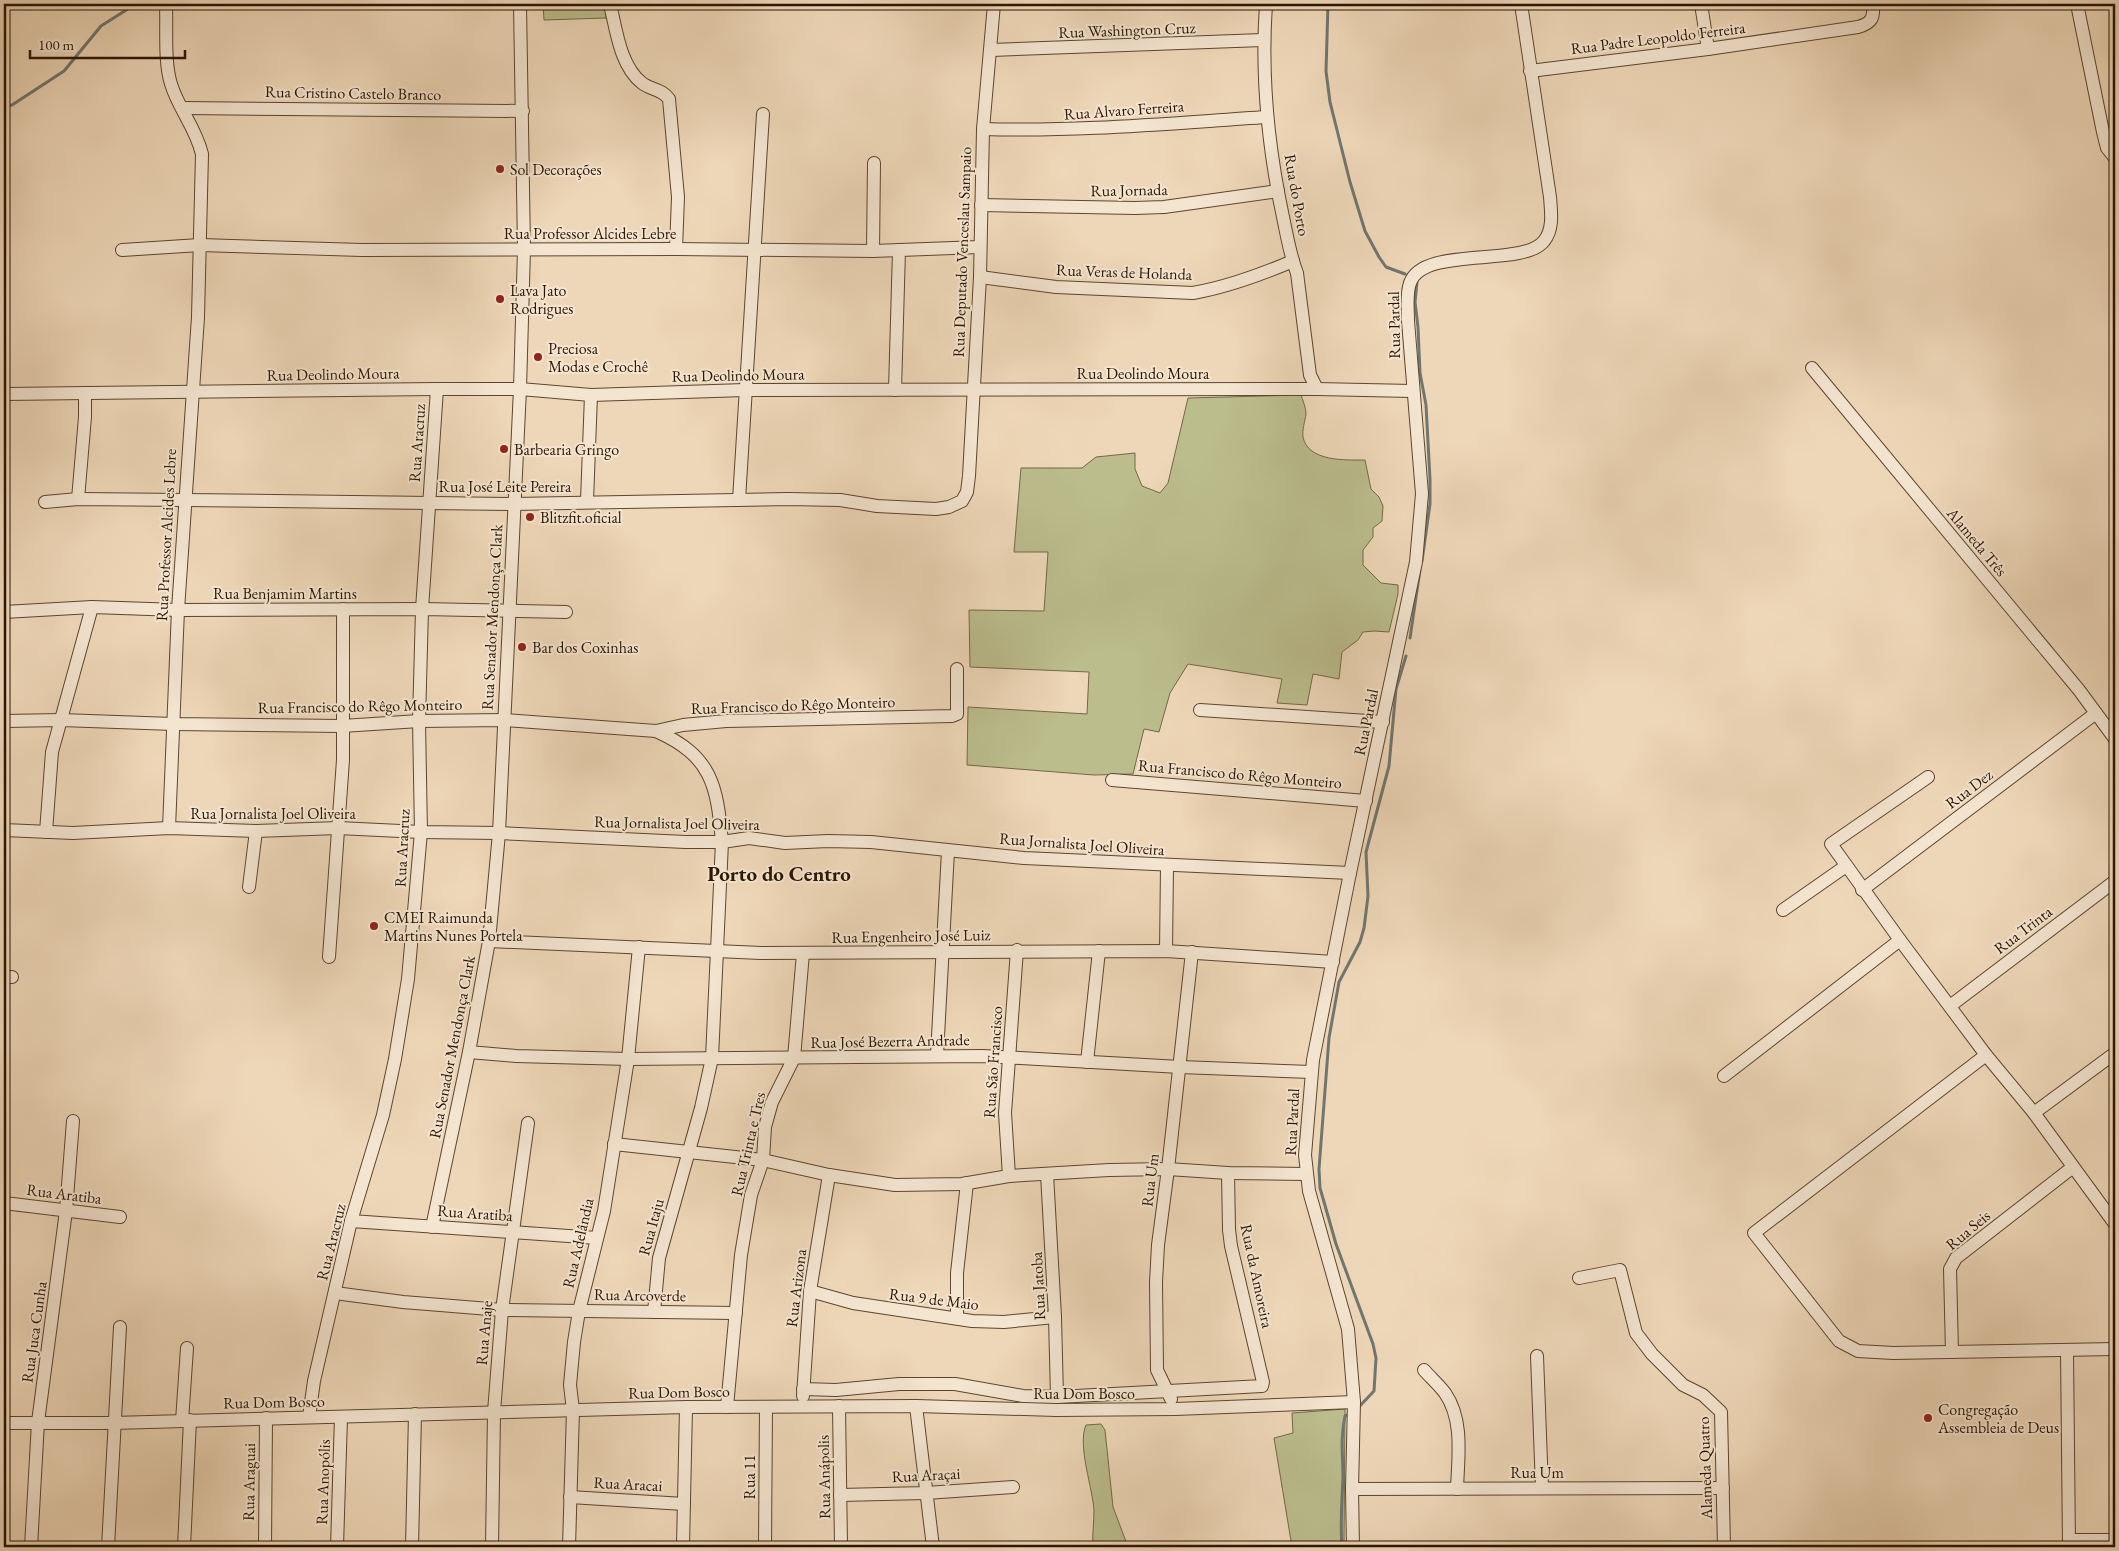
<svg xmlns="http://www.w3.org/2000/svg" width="2119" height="1551" font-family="'EB Garamond',serif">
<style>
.green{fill:#bbbd8d;stroke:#726947}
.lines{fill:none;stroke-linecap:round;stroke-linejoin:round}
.stream{stroke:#707670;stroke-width:3}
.street-casing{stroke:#5b462f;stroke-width:14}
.street{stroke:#f4e5d1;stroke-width:12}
.poi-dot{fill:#8f2418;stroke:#f4e5d1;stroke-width:2}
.labels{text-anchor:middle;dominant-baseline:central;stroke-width:4;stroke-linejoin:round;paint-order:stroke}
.street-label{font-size:16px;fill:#2a1501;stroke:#f4e5d1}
.poi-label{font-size:16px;fill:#2a1501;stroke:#f4e5d1;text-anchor:start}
.district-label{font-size:21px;font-weight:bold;fill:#2a1501;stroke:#f4e5d1}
</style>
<rect width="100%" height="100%" fill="#eed7b8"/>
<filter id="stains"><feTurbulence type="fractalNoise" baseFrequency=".004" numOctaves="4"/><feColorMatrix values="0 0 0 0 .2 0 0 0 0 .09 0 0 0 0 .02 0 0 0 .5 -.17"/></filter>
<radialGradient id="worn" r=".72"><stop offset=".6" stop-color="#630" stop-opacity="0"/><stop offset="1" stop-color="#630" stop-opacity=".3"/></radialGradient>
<g class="green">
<polygon points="543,4 606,4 606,18 544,20"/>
<path d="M 1301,395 C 1303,401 1306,408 1306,414 C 1305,421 1302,430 1303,437 C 1308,462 1346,460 1365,460 L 1371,489 L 1379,497 L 1383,506 L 1382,521 L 1373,528 L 1373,537 L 1363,550 L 1363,565 L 1381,583 L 1398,585 L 1398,594 L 1389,632 L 1374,631 L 1363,632 L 1358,640 L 1342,652 L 1339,679 L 1313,674 L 1307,705 L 1277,703 L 1282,679 L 1188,664 L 1170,693 L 1159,732 L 1144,729 L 1133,774 L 1094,775 L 967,765 L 968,707 L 1087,714 L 1089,672 L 970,667 L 969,610 L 1044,611 L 1048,552 L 1014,552 L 1021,468 L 1082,468 L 1096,457 L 1135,453 L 1135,469 L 1142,486 L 1160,493 L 1168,483 L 1188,398 Z"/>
<polygon points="1345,1409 1344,1547 1292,1547 1274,1438 1293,1433 1292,1413"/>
<path d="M 1101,1424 L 1105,1430 L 1113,1507 L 1128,1547 L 1093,1547 C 1092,1535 1094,1523 1094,1511 C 1093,1489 1077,1445 1086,1425 Z"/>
</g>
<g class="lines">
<g class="stream">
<polyline points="1328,4 1326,71 1330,102 1350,182 1365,231 1379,257 1386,267 1405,274"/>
<polyline points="4,106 12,105 64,71 101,26 131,7 132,4"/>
<polyline points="1417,282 1415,302 1418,327 1420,373 1426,405 1430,479 1430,504 1422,561"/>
<polyline points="1410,638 1420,570"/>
<polyline points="1357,1409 1374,1391 1376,1358 1373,1344 1336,1244 1320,1188 1319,1169 1329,1038 1339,982 1360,942 1364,928 1368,896 1366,852 1389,766 1396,689 1406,656"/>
<path d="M 1342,1547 C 1340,1524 1342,1501 1343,1478 C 1343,1455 1340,1440 1345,1416 L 1350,1414"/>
</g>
<g class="street-casing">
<g id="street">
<path d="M 166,4 C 167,28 164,62 171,84 C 179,110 195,126 202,154 L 198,317 L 178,610 L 169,828"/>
<path d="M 610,4 C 616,29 620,66 642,83 C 651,90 662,89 669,99 L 678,197 L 676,249"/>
<path d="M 1266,4 C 1261,75 1268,147 1283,217 C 1287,236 1290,255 1297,273 L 1310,375 L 1317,389"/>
<polyline points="1701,4 1708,49"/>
<polyline points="2077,4 2103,132 2107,148 2115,158"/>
<polyline points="991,50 1263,40"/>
<path d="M 1530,71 L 1708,49 L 1858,27 C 1872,23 1874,18 1873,4"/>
<polyline points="183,108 523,111"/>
<path d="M 983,129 C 1078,132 1172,123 1267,117"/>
<polyline points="981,205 1135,208 1164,207 1278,191"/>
<polyline points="122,250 200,245 362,250 676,249 873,251 980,247"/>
<polyline points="873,251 874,163"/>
<path d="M 980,277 L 1056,287 L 1193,293 C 1228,287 1260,275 1293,261"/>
<polyline points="1812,368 2079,690 2115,739"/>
<polyline points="895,390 899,250"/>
<polyline points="4,394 437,389 520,389 591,395 745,390 1317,389 1412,391"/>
<polyline points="78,499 85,417 85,393"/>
<polyline points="739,500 763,114"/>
<polyline points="587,501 591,395"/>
<polyline points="45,502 78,499 185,500 513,504 788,499 840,500 877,506 936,509 949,507 962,501 967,492 969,476 980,277 983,129 994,4"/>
<polyline points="4,612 92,607 178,610 422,609 566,612"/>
<polyline points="1200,710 1383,722"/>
<polyline points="4,721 61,720 173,724 342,726 419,721 504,720 656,731 683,725 726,721 952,716 957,714 957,669"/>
<polyline points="1928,777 1831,844 1900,940 1986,1055 2034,1113 2115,1224"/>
<polyline points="1112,780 1366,801"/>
<polyline points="4,830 73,833 169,828 256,831 338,828 421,832 499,833 685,842 722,842 749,838 785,843 828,841 871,842 1024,858 1350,873"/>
<polyline points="46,832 52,752 92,607"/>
<polyline points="249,887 256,831"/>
<polyline points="1862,890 2096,713"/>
<polyline points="1783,910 1846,866"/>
<polyline points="489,941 761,953 1166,951 1333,962"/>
<polyline points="1166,951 1167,866"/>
<polyline points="329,957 343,760 343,609"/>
<polyline points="4,977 12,977"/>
<polyline points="1950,1006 2115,881"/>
<polyline points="469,1052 516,1056 628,1059 983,1056 1180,1067 1311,1072"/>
<polyline points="937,1055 948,851"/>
<polyline points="1986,1055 1754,1233 1839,1341 1858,1351 1893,1353 2115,1349"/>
<polyline points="1087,1062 1099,951"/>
<polyline points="1724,1076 1900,940"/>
<polyline points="2034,1113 2115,1053"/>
<polyline points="614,1144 763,1160 829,1175 895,1185 962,1184 1009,1176 1109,1170 1168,1169 1228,1173 1306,1174"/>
<polyline points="1047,1174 1055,1317 1057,1397"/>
<polyline points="1009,1176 1005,1113 1017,950"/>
<polyline points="4,1203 120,1217"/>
<polyline points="351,1221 597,1238"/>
<polyline points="432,1227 469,1052 489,941 499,833 520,389 524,249 520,4"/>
<polyline points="1579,1278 1620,1270 1636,1333 1652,1354 1683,1385 1703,1395 1721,1412 1724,1547"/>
<polyline points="810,1291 853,1303 972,1321 1004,1322 1055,1317"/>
<polyline points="335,1293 403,1302 502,1310 736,1313"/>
<path d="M 654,1312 L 659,1258 L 701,1108 L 712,1058 L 722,842 C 717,785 712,756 656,731"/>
<polyline points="957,1318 957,1273 967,1183"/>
<polyline points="2067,1350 2069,1547"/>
<polyline points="1952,1352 1950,1269 1956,1258 2073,1167"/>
<polyline points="1537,1356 1542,1488"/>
<path d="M 1424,1370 C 1430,1377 1439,1385 1445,1393 C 1464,1420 1458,1458 1457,1489"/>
<polyline points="803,1389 836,1390 899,1384 955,1384 1023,1396 1057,1397 1262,1386 1263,1382 1231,1246 1229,1230 1228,1173"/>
<polyline points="803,1396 810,1291 829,1175"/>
<polyline points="1171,1399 1157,1370 1156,1282 1158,1245 1168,1169 1192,952"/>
<polyline points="839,1406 841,1547"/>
<polyline points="916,1406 933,1547"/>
<polyline points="727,1407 741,1255 751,1195 763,1160 765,1127 772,1102 794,1058 803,953"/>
<polyline points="309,1417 314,1381 351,1221 383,1115 395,1059 408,979 421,832 419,721 422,609 437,389"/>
<polyline points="182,1421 187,1348"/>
<polyline points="4,1423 113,1423 686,1407 916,1406 1056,1410 1175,1409 1354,1402"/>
<polyline points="1352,1489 1723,1488"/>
<polyline points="840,1495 926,1493 1013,1487"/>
<polyline points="570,1497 684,1504"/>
<polyline points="2069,1540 2115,1540"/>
<polyline points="31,1547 38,1422 66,1211 73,1121"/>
<polyline points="108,1547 120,1327"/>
<polyline points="184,1547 190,1420"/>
<polyline points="265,1547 266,1418"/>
<polyline points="337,1547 341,1417"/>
<polyline points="412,1547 415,1414"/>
<polyline points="492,1547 494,1412 502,1310 528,1123"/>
<polyline points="569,1547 573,1410 570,1385 574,1342 579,1311 604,1211 628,1059 639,947"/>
<polyline points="683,1547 686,1407"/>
<polyline points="765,1547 766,1407"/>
<path d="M 1353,1547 L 1352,1489 L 1354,1402 L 1348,1329 L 1309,1191 L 1305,1155 L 1313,1060 L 1350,873 L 1416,562 L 1422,494 L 1408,321 C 1408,309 1406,294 1410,283 C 1423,245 1523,268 1544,241 C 1554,229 1551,211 1550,197 L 1521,4"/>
</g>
</g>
<use href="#street" class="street"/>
</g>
<g class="poi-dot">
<circle cx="500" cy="169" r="5"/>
<circle cx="500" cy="299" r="5"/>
<circle cx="538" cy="357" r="5"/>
<circle cx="504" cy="449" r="5"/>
<circle cx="530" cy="517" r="5"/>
<circle cx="522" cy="647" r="5"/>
<circle cx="374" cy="926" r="5"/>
<circle cx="1928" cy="1418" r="5"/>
</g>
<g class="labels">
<g class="street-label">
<text transform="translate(1127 30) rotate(-2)">Rua Washington Cruz</text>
<text transform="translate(1658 38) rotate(-7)">Rua Padre Leopoldo Ferreira</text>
<text transform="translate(353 93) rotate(1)">Rua Cristino Castelo Branco</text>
<text transform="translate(1124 110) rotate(-4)">Rua Alvaro Ferreira</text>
<text transform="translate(1129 190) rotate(-1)">Rua Jornada</text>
<text transform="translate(1297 195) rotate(80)">Rua do Porto</text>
<text x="590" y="233">Rua Professor Alcides Lebre</text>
<text transform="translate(962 252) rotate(-88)">Rua Deputado Venceslau Sampaio</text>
<text transform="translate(1124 272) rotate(2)">Rua Veras de Holanda</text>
<text transform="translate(1394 325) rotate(-91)">Rua Pardal</text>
<text x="1143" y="373">Rua Deolindo Moura</text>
<text transform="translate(333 374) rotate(-1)">Rua Deolindo Moura</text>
<text transform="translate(738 375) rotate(-1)">Rua Deolindo Moura</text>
<text transform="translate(417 443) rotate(-86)">Rua Aracruz</text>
<text x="505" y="486">Rua José Leite Pereira</text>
<text transform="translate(166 535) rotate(-87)">Rua Professor Alcides Lebre</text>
<text transform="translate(1977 542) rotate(50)">Alameda Três</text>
<text x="285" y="593">Rua Benjamim Martins</text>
<text transform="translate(492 617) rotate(-87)">Rua Senador Mendonça Clark</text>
<text transform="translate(793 705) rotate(-2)">Rua Francisco do Rêgo Monteiro</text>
<text transform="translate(360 706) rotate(-1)">Rua Francisco do Rêgo Monteiro</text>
<text transform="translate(1366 722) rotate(-78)">Rua Pardal</text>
<text transform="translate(1240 774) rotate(5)">Rua Francisco do Rêgo Monteiro</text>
<text transform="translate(1969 789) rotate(-37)">Rua Dez</text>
<text x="273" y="813">Rua Jornalista Joel Oliveira</text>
<text transform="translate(677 823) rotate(1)">Rua Jornalista Joel Oliveira</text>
<text transform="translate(1082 844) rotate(4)">Rua Jornalista Joel Oliveira</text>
<text transform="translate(402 848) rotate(-87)">Rua Aracruz</text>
<text transform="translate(2023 930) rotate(-37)">Rua Trinta</text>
<text transform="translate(911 936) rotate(-1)">Rua Engenheiro José Luiz</text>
<text transform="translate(890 1041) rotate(-1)">Rua José Bezerra Andrade</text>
<text transform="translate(452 1047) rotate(-79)">Rua Senador Mendonça Clark</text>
<text transform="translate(993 1062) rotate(-86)">Rua São Francisco</text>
<text transform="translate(1292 1122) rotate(-87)">Rua Pardal</text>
<text transform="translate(748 1144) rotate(-77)">Rua Trinta e Tres</text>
<text transform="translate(1150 1180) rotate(-83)">Rua Um</text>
<text transform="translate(64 1194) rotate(7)">Rua Aratiba</text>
<text transform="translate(475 1213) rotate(4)">Rua Aratiba</text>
<text transform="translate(651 1227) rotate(-75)">Rua Itaju</text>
<text transform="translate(1968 1230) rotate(-40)">Rua Seis</text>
<text transform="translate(331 1242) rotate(-76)">Rua Aracruz</text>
<text transform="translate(578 1243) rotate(-77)">Rua Adelândia</text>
<text transform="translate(1257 1276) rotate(78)">Rua da Amoreira</text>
<text transform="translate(1038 1286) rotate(-93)">Rua Jatoba</text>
<text transform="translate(796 1288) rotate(-83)">Rua Arizona</text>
<text transform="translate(640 1295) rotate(1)">Rua Arcoverde</text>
<text transform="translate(934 1299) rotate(7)">Rua 9 de Maio</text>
<text transform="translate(34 1332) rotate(-82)">Rua Juca Cunha</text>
<text transform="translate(484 1333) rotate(-85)">Rua Anaje</text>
<text transform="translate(679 1392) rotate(-1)">Rua Dom Bosco</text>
<text x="1084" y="1393">Rua Dom Bosco</text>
<text transform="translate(274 1402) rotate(-1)">Rua Dom Bosco</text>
<text transform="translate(1705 1468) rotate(-92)">Alameda Quatro</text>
<text x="1537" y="1472">Rua Um</text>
<text transform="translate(926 1475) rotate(-3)">Rua Araçai</text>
<text transform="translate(749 1477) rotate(-90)">Rua 11</text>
<text transform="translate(824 1477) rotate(-91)">Rua Anápolis</text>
<text transform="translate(249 1482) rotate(-89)">Rua Araguai</text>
<text transform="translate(323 1482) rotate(-88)">Rua Anopólis</text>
<text transform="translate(628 1484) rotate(3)">Rua Aracai</text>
</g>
<g class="poi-label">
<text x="510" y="169">Sol Decorações</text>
<text x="510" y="290">Lava Jato<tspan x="510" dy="18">Rodrigues</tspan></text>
<text x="548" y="348">Preciosa<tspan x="548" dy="18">Modas e Crochê</tspan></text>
<text x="514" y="449">Barbearia Gringo</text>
<text x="540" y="517">Blitzfit.oficial</text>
<text x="532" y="647">Bar dos Coxinhas</text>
<text x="384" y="917">CMEI Raimunda<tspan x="384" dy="18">Martins Nunes Portela</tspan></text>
<text x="1938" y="1409">Congregação<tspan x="1938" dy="18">Assembleia de Deus</tspan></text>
</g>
<g class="district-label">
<text x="779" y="873">Porto do Centro</text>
</g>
</g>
<rect width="2119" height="1551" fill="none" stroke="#eed7b8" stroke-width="20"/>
<rect x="5" y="5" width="2109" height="1541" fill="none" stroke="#2a1501" stroke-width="2.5"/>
<rect x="10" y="10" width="2099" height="1531" fill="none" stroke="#2a1501"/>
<path d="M30 50v8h155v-8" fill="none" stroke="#2a1501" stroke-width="2.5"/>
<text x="38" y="50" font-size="15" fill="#2a1501" stroke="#f4e5d1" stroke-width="4" paint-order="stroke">100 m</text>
<rect width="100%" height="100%" filter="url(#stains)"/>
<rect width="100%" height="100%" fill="url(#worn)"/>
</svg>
